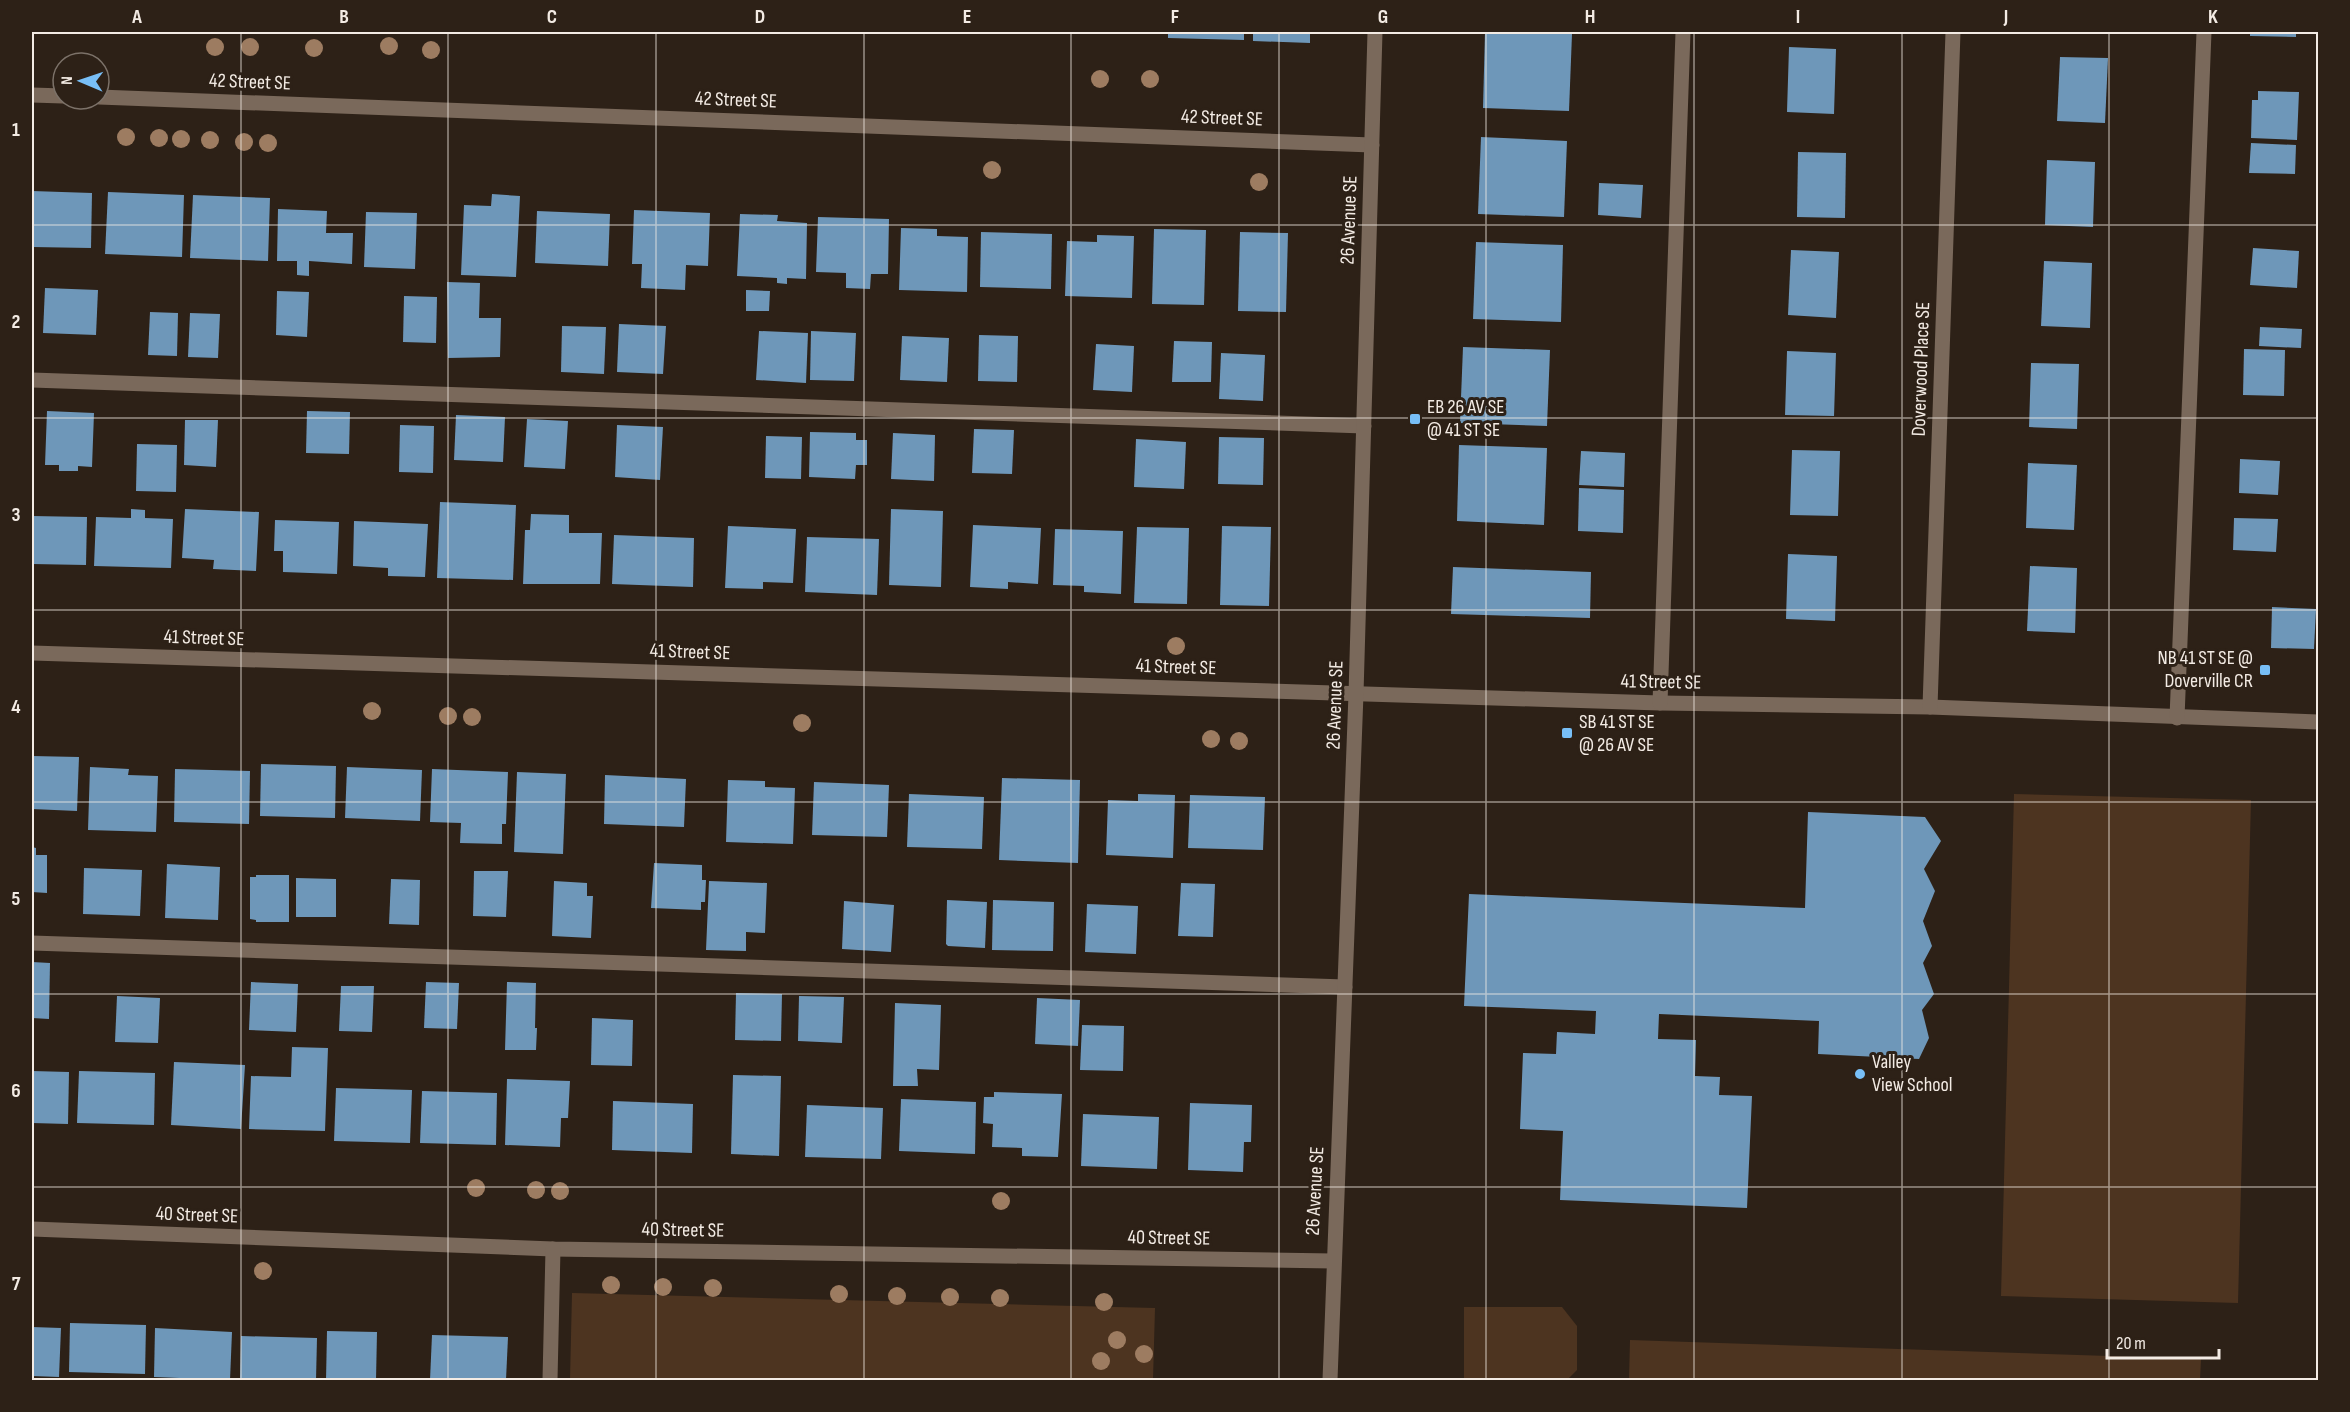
<svg xmlns="http://www.w3.org/2000/svg" width="2350" height="1412" font-family="'Sofia Sans Condensed',sans-serif">
<style>
.green{fill:#4d3420}
.building{fill:#6e97b9}
.lines{fill:none;stroke-linecap:round;stroke-linejoin:round}
.minor{stroke:#7a695b;stroke-width:15}
.tree{fill:#9d7c61}
.grid{fill:none;stroke:#f3ebe4;stroke-width:1.5;stroke-opacity:0.55}
.poi-dot{fill:#78bff7;stroke:#2d2117;stroke-width:2}
.labels{text-anchor:middle;dominant-baseline:central;stroke-width:6;stroke-linejoin:round;paint-order:stroke}
.street-label{font-size:20px;fill:#f3ebe4;stroke:#2d2117}
.poi-label{font-size:20px;fill:#f3ebe4;stroke:#2d2117;text-anchor:start}
.neatline{fill:none;stroke:#f3ebe4;stroke-width:2}
.grid-label{font-size:20px;text-anchor:middle;font-weight:bold;fill:#f3ebe4}
</style>
<rect width="100%" height="100%" fill="#2d2117"/>
<g class="green">
<polygon points="2014,794 2251,800 2238,1303 2001,1296"/>
<polygon points="572,1293 1155,1308 1153,1380 570,1380"/>
<polygon points="1464,1307 1562,1307 1577,1326 1577,1370 1567,1380 1464,1380"/>
<polygon points="1630,1340 2201,1359 2200,1380 1629,1380"/>
</g>
<g class="building">
<polygon points="1168,32 1244,32 1244,40 1168,38"/>
<polygon points="1253,32 1310,32 1310,43 1253,41"/>
<polygon points="1485,32 1572,34 1569,111 1483,108"/>
<polygon points="2250,32 2296,32 2296,37 2250,36"/>
<polygon points="1789,47 1836,49 1834,114 1787,112"/>
<polygon points="2060,57 2108,58 2105,123 2057,121"/>
<polygon points="2258,91 2299,92 2297,140 2251,138 2252,100 2258,100"/>
<polygon points="1481,137 1567,141 1564,217 1478,214"/>
<polygon points="2251,143 2296,145 2295,174 2249,173"/>
<polygon points="1798,152 1846,153 1845,218 1797,217"/>
<polygon points="2047,160 2095,162 2093,227 2045,225"/>
<polygon points="1599,183 1643,185 1641,218 1598,215"/>
<polygon points="32,191 92,193 91,248 32,247"/>
<polygon points="108,192 184,195 182,257 105,254"/>
<polygon points="492,194 520,196 516,277 461,275 464,205 491,206"/>
<polygon points="193,195 270,198 268,261 190,258"/>
<polygon points="278,209 327,211 326,233 353,233 352,264 309,261 309,276 297,275 297,261 277,261"/>
<polygon points="634,210 710,213 708,266 686,265 685,290 641,288 642,264 632,264"/>
<polygon points="537,211 610,214 608,266 535,263"/>
<polygon points="366,212 417,213 415,269 364,267"/>
<polygon points="740,214 778,215 777,221 807,223 806,279 787,278 787,284 777,283 777,278 737,276"/>
<polygon points="818,217 889,219 888,274 871,274 870,289 846,288 846,273 816,272"/>
<polygon points="901,228 937,229 937,236 968,237 967,292 899,290"/>
<polygon points="1154,229 1206,230 1204,305 1152,304"/>
<polygon points="981,232 1052,234 1051,289 980,287"/>
<polygon points="1240,232 1288,233 1286,312 1238,311"/>
<polygon points="1097,235 1134,236 1132,298 1065,296 1067,241 1097,242"/>
<polygon points="1476,242 1563,245 1561,322 1473,319"/>
<polygon points="2253,248 2299,251 2297,288 2250,285"/>
<polygon points="1791,250 1839,252 1836,318 1788,315"/>
<polygon points="2044,261 2092,263 2090,328 2041,326"/>
<polygon points="447,282 480,283 479,318 501,318 500,357 448,358"/>
<polygon points="45,288 98,290 96,335 43,333"/>
<polygon points="746,290 770,291 769,311 746,311"/>
<polygon points="277,291 309,292 307,337 276,335"/>
<polygon points="404,296 437,297 436,343 403,342"/>
<polygon points="150,312 178,313 177,356 148,355"/>
<polygon points="190,313 220,314 218,358 188,357"/>
<polygon points="619,324 666,326 663,374 617,372"/>
<polygon points="562,326 606,327 604,374 561,372"/>
<polygon points="2260,327 2302,329 2301,348 2259,346"/>
<polygon points="759,331 808,333 806,383 756,380"/>
<polygon points="811,331 856,333 854,381 810,380"/>
<polygon points="979,335 1018,336 1017,382 978,381"/>
<polygon points="902,336 949,338 947,382 900,380"/>
<polygon points="1174,341 1212,342 1211,382 1172,382"/>
<polygon points="1096,344 1134,346 1132,392 1093,390"/>
<polygon points="1463,347 1550,350 1547,426 1460,423"/>
<polygon points="2244,349 2285,350 2284,396 2243,395"/>
<polygon points="1787,351 1836,353 1834,416 1785,415"/>
<polygon points="1221,353 1265,355 1263,401 1219,399"/>
<polygon points="2031,363 2079,364 2077,429 2029,427"/>
<polygon points="47,411 94,413 92,467 78,466 78,471 59,471 59,465 45,465"/>
<polygon points="307,411 350,412 349,454 306,453"/>
<polygon points="456,415 505,417 503,462 454,460"/>
<polygon points="527,419 568,421 565,469 524,467"/>
<polygon points="185,420 218,420 216,467 184,465"/>
<polygon points="400,425 434,426 433,473 399,472"/>
<polygon points="617,425 663,427 660,480 615,477"/>
<polygon points="974,429 1014,430 1012,474 972,473"/>
<polygon points="810,432 856,433 856,440 867,440 867,465 856,465 855,479 809,477"/>
<polygon points="893,433 935,435 934,481 891,479"/>
<polygon points="766,436 802,437 801,479 765,478"/>
<polygon points="1219,437 1264,438 1263,485 1218,484"/>
<polygon points="1136,439 1186,442 1184,489 1134,487"/>
<polygon points="137,444 177,445 176,492 136,491"/>
<polygon points="1459,445 1547,448 1544,525 1457,521"/>
<polygon points="1792,450 1840,451 1838,516 1790,515"/>
<polygon points="1581,451 1625,453 1624,487 1579,485"/>
<polygon points="2240,459 2280,461 2278,495 2239,493"/>
<polygon points="2028,463 2077,465 2074,530 2026,528"/>
<polygon points="1579,488 1624,490 1623,533 1578,531"/>
<polygon points="440,502 516,505 513,580 437,578"/>
<polygon points="131,509 145,510 145,518 173,519 171,568 94,566 96,517 131,518"/>
<polygon points="185,509 259,512 256,571 213,569 214,560 182,558"/>
<polygon points="891,509 943,511 941,587 889,585"/>
<polygon points="531,514 569,515 569,533 602,533 600,584 523,584 525,530 530,530"/>
<polygon points="32,516 87,517 86,565 32,564"/>
<polygon points="2234,518 2278,519 2276,552 2233,550"/>
<polygon points="275,520 339,522 337,574 283,572 283,551 274,551"/>
<polygon points="354,521 428,524 425,577 388,576 388,568 353,566"/>
<polygon points="973,525 1041,528 1038,584 1008,582 1008,589 970,587"/>
<polygon points="728,526 796,529 793,583 763,582 763,589 725,588"/>
<polygon points="1222,526 1271,527 1269,606 1220,605"/>
<polygon points="1137,527 1189,528 1187,604 1134,603"/>
<polygon points="1055,529 1123,531 1121,594 1084,592 1084,586 1053,585"/>
<polygon points="614,535 694,538 693,587 612,584"/>
<polygon points="807,537 879,539 877,595 805,592"/>
<polygon points="1788,554 1837,556 1835,621 1786,619"/>
<polygon points="2030,566 2077,568 2075,633 2027,631"/>
<polygon points="1453,567 1591,572 1590,618 1451,614"/>
<polygon points="2272,607 2316,609 2314,649 2271,648"/>
<polygon points="32,756 79,757 77,811 32,809"/>
<polygon points="261,764 336,766 335,818 260,816"/>
<polygon points="90,767 129,769 128,775 158,776 156,832 88,830"/>
<polygon points="347,767 422,770 420,821 345,818"/>
<polygon points="175,769 250,771 249,824 174,822"/>
<polygon points="432,769 508,772 506,824 502,824 502,844 460,843 461,823 430,822"/>
<polygon points="517,772 566,774 563,854 514,852"/>
<polygon points="605,775 686,779 684,827 604,824"/>
<polygon points="1002,778 1080,780 1078,863 999,860"/>
<polygon points="728,780 765,781 765,787 795,788 793,844 726,842"/>
<polygon points="814,782 889,785 887,837 812,835"/>
<polygon points="909,794 984,797 982,849 907,847"/>
<polygon points="1138,794 1175,795 1173,858 1106,855 1108,800 1138,801"/>
<polygon points="1190,795 1265,797 1263,850 1188,848"/>
<polygon points="1808,812 1925,817 1941,841 1924,869 1935,891 1923,921 1932,946 1923,963 1934,994 1922,1010 1929,1038 1919,1059 1818,1054 1819,1021 1659,1014 1658,1039 1696,1040 1695,1076 1720,1077 1719,1095 1752,1096 1747,1208 1560,1200 1563,1131 1520,1129 1523,1053 1556,1054 1557,1032 1595,1034 1596,1011 1464,1006 1469,894 1805,908"/>
<polygon points="32,847 36,848 36,855 47,855 47,893 32,892"/>
<polygon points="654,863 702,865 702,880 706,880 705,902 701,902 701,910 651,908"/>
<polygon points="167,864 220,867 218,920 165,918"/>
<polygon points="84,868 142,870 140,916 83,914"/>
<polygon points="474,871 508,871 506,917 473,916"/>
<polygon points="256,875 289,875 289,922 256,922 256,920 250,919 250,877 256,877"/>
<polygon points="296,878 336,879 336,917 296,917"/>
<polygon points="391,879 420,880 419,925 389,924"/>
<polygon points="554,881 587,883 587,896 593,896 591,938 552,936"/>
<polygon points="709,881 767,883 765,933 746,932 746,951 706,950"/>
<polygon points="1181,883 1215,884 1213,937 1178,936"/>
<polygon points="947,900 987,902 985,948 948,946 946,944"/>
<polygon points="993,900 1054,902 1053,951 992,950"/>
<polygon points="844,901 894,905 891,952 842,949"/>
<polygon points="1087,904 1138,906 1136,954 1085,952"/>
<polygon points="32,962 50,963 49,1019 32,1018"/>
<polygon points="251,982 298,984 296,1032 249,1030"/>
<polygon points="426,982 459,983 457,1029 424,1028"/>
<polygon points="507,982 536,983 535,1028 537,1028 536,1050 505,1050"/>
<polygon points="341,986 374,986 372,1032 339,1031"/>
<polygon points="736,993 782,994 781,1041 735,1040"/>
<polygon points="117,996 160,998 158,1043 115,1042"/>
<polygon points="799,996 844,997 842,1043 798,1041"/>
<polygon points="1037,998 1080,1000 1078,1046 1035,1044"/>
<polygon points="895,1003 941,1005 939,1070 917,1069 918,1086 893,1086"/>
<polygon points="592,1018 633,1020 632,1066 591,1065"/>
<polygon points="1082,1025 1124,1026 1123,1071 1080,1070"/>
<polygon points="292,1047 328,1048 325,1131 249,1129 251,1076 291,1077"/>
<polygon points="174,1062 245,1065 241,1129 171,1125"/>
<polygon points="32,1071 69,1072 68,1124 32,1123"/>
<polygon points="79,1071 155,1073 154,1125 77,1123"/>
<polygon points="733,1075 781,1076 779,1156 731,1154"/>
<polygon points="507,1079 570,1081 568,1118 561,1118 560,1147 505,1145"/>
<polygon points="336,1088 412,1090 410,1143 334,1141"/>
<polygon points="422,1091 497,1093 496,1145 420,1143"/>
<polygon points="994,1092 1062,1094 1058,1157 1022,1156 1022,1148 992,1147 993,1124 983,1123 984,1097 994,1097"/>
<polygon points="901,1099 976,1102 975,1154 899,1151"/>
<polygon points="613,1101 693,1104 692,1153 612,1150"/>
<polygon points="1190,1103 1252,1105 1251,1142 1244,1142 1243,1172 1188,1170"/>
<polygon points="807,1105 883,1108 881,1159 805,1157"/>
<polygon points="1083,1114 1159,1117 1157,1169 1081,1166"/>
<polygon points="70,1323 146,1325 145,1374 69,1372"/>
<polygon points="32,1327 61,1328 59,1377 32,1376"/>
<polygon points="155,1328 232,1332 230,1380 154,1377"/>
<polygon points="327,1331 377,1332 376,1380 326,1380"/>
<polygon points="432,1335 508,1337 506,1380 430,1380"/>
<polygon points="241,1336 317,1338 316,1380 240,1380"/>
</g>
<g class="lines">
<g class="minor">
<polyline points="32,95 63,96"/>
<polyline points="99,97 1372,145"/>
<polyline points="32,380 1364,426"/>
<polyline points="32,653 1660,703 1930,707 2318,722"/>
<polyline points="1660,703 1683,32"/>
<polyline points="1930,707 1953,32"/>
<polyline points="2177,718 2204,32"/>
<polyline points="32,943 1345,987"/>
<polyline points="32,1229 553,1249 1333,1261"/>
<polyline points="550,1380 553,1249"/>
<polyline points="1330,1380 1356,694 1375,32"/>
</g>
</g>
<g class="tree">
<circle cx="389" cy="46" r="9"/>
<circle cx="215" cy="47" r="9"/>
<circle cx="250" cy="47" r="9"/>
<circle cx="314" cy="48" r="9"/>
<circle cx="431" cy="50" r="9"/>
<circle cx="1100" cy="79" r="9"/>
<circle cx="1150" cy="79" r="9"/>
<circle cx="126" cy="137" r="9"/>
<circle cx="159" cy="138" r="9"/>
<circle cx="181" cy="139" r="9"/>
<circle cx="210" cy="140" r="9"/>
<circle cx="244" cy="142" r="9"/>
<circle cx="268" cy="143" r="9"/>
<circle cx="992" cy="170" r="9"/>
<circle cx="1259" cy="182" r="9"/>
<circle cx="1176" cy="646" r="9"/>
<circle cx="372" cy="711" r="9"/>
<circle cx="448" cy="716" r="9"/>
<circle cx="472" cy="717" r="9"/>
<circle cx="802" cy="723" r="9"/>
<circle cx="1211" cy="739" r="9"/>
<circle cx="1239" cy="741" r="9"/>
<circle cx="476" cy="1188" r="9"/>
<circle cx="536" cy="1190" r="9"/>
<circle cx="560" cy="1191" r="9"/>
<circle cx="1001" cy="1201" r="9"/>
<circle cx="263" cy="1271" r="9"/>
<circle cx="611" cy="1285" r="9"/>
<circle cx="663" cy="1287" r="9"/>
<circle cx="713" cy="1288" r="9"/>
<circle cx="839" cy="1294" r="9"/>
<circle cx="897" cy="1296" r="9"/>
<circle cx="950" cy="1297" r="9"/>
<circle cx="1000" cy="1298" r="9"/>
<circle cx="1104" cy="1302" r="9"/>
<circle cx="1117" cy="1340" r="9"/>
<circle cx="1144" cy="1354" r="9"/>
<circle cx="1101" cy="1361" r="9"/>
</g>
<path class="grid" d="M 241,32 L 241,1380M 448,32 L 448,1380M 656,32 L 656,1380M 864,32 L 864,1380M 1071,32 L 1071,1380M 1279,32 L 1279,1380M 1486,32 L 1486,1380M 1694,32 L 1694,1380M 1902,32 L 1902,1380M 2109,32 L 2109,1380M 32,225 L 2318,225M 32,418 L 2318,418M 32,610 L 2318,610M 32,802 L 2318,802M 32,994 L 2318,994M 32,1187 L 2318,1187"/>
<g class="poi-dot">
<rect x="1409" y="413" width="12" height="12" rx="3"/>
<rect x="2259" y="664" width="12" height="12" rx="3"/>
<rect x="1561" y="727" width="12" height="12" rx="3"/>
<circle cx="1860" cy="1074" r="6"/>
</g>
<g class="labels">
<g class="street-label">
<text transform="translate(250 82) rotate(2)">42 Street SE</text>
<text transform="translate(736 100) rotate(2)">42 Street SE</text>
<text transform="translate(1222 118) rotate(2)">42 Street SE</text>
<text transform="translate(1349 220) rotate(-88)">26 Avenue SE</text>
<text transform="translate(1921 369) rotate(-88)">Doverwood Place SE</text>
<text transform="translate(204 638) rotate(2)">41 Street SE</text>
<text transform="translate(690 652) rotate(2)">41 Street SE</text>
<text transform="translate(1176 667) rotate(2)">41 Street SE</text>
<text transform="translate(1661 682) rotate(1)">41 Street SE</text>
<text transform="translate(1335 705) rotate(-88)">26 Avenue SE</text>
<text transform="translate(1315 1191) rotate(-87)">26 Avenue SE</text>
<text transform="translate(197 1215) rotate(2)">40 Street SE</text>
<text transform="translate(683 1230) rotate(1)">40 Street SE</text>
<text transform="translate(1169 1238) rotate(1)">40 Street SE</text>
</g>
<g class="poi-label">
<text x="1427" y="407">EB 26 AV SE<tspan x="1427" dy="23">@ 41 ST SE</tspan></text>
<text x="2253" y="658" text-anchor="end">NB 41 ST SE @<tspan x="2253" dy="23">Doverville CR</tspan></text>
<text x="1579" y="722">SB 41 ST SE<tspan x="1579" dy="23">@ 26 AV SE</tspan></text>
<text x="1872" y="1062">Valley<tspan x="1872" dy="23">View School</tspan></text>
</g>
</g>
<rect width="2350" height="1412" fill="none" stroke="#2d2117" stroke-width="66"/>
<g transform="translate(81 81) rotate(272)"><circle r="28" fill="#2d2117" stroke="#7c7269" stroke-width="1.5"/>
<path d="M0-4.5L10 22L0 15L-10 22Z" fill="#78bff7"/>
<text y="-9" font-size="16" font-weight="bold" text-anchor="middle" fill="#f3ebe4">N</text>
</g>
<path d="M2107 1349v9h112v-9" fill="none" stroke="#f3ebe4" stroke-width="3"/>
<text x="2116" y="1349" font-size="18" fill="#f3ebe4" stroke="#2d2117" stroke-width="4.5" paint-order="stroke">20 m</text>
<rect x="33" y="33" width="2284" height="1346" class="neatline"/>
<g class="grid-label">
<text x="137" y="23">A</text>
<text x="344" y="23">B</text>
<text x="552" y="23">C</text>
<text x="760" y="23">D</text>
<text x="967" y="23">E</text>
<text x="1175" y="23">F</text>
<text x="1383" y="23">G</text>
<text x="1590" y="23">H</text>
<text x="1798" y="23">I</text>
<text x="2006" y="23">J</text>
<text x="2213" y="23">K</text>
<text x="16" y="136">1</text>
<text x="16" y="328">2</text>
<text x="16" y="521">3</text>
<text x="16" y="713">4</text>
<text x="16" y="905">5</text>
<text x="16" y="1097">6</text>
<text x="16" y="1290">7</text>
</g>
</svg>
